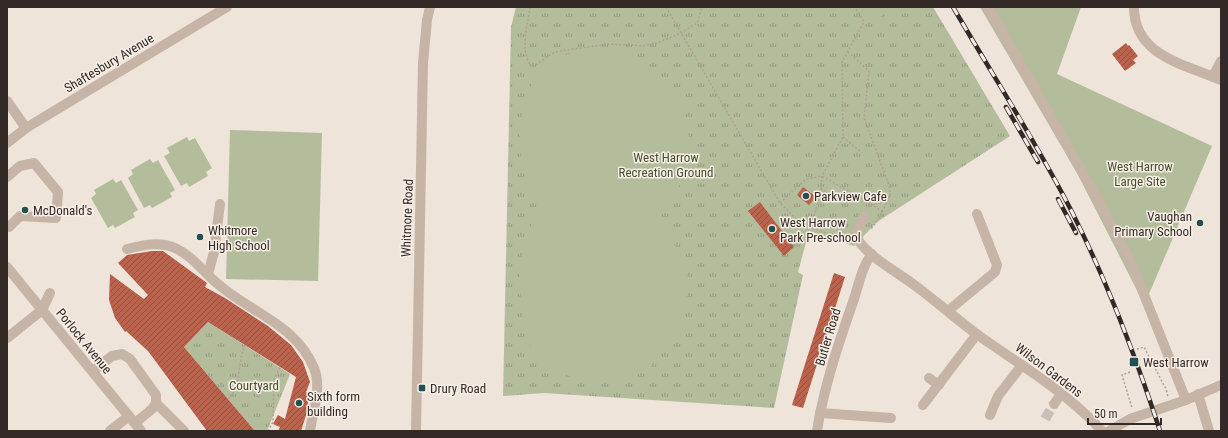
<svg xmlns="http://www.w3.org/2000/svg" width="1228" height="438" font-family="'Roboto Condensed',sans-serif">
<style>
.grass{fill:url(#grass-tufts)}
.garden{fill:#b3bd9c}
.building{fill:url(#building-hatch)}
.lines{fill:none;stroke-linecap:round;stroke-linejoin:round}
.minor-tunnel{stroke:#c9bfb6;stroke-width:10;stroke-dasharray:10 5;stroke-linecap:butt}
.path{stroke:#b29e92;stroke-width:1.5;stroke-dasharray:2 2;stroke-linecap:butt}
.minor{stroke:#c6b4a7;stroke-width:10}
.rail-casing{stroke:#332a27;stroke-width:4.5}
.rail{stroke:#f7efe6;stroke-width:3;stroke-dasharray:9;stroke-linecap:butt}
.poi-dot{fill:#205051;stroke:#f7efe6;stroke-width:1.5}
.labels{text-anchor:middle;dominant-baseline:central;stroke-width:3;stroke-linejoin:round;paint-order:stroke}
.street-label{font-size:13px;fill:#332a27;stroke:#f7efe6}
.park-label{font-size:13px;fill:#444f2d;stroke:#f7efe6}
.poi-label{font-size:13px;fill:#332a27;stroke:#f7efe6;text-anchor:start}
</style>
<defs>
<pattern id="grass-tufts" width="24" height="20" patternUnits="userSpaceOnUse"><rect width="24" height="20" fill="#b3bd9c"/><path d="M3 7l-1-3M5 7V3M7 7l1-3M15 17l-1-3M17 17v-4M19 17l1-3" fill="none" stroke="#929a7f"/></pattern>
<pattern id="building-hatch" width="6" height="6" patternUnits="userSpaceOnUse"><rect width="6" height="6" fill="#bb624c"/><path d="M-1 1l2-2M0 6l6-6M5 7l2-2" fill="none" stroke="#99513f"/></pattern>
</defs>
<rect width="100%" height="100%" fill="#efe4da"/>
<g class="grass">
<polygon points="516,7 933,7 1010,136 877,222 854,246 809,231 798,272 803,275 774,408 544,393 503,396 511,27"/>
<polygon points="208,322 290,374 267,431 255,431 184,347"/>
</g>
<g class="garden">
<polygon points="864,7 898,7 872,21"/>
<polygon points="980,7 1081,7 1057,74 1212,146 1149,294 1141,298 1077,173"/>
<path d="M 594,49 L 617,52 L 636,59 L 656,72 L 683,104 L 688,125 L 689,153 L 682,182 L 669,201 L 653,219 L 669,235 L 682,259 L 688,280 L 686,307 L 681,329 L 650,367 L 626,379 L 584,382 L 548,368 L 532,350 L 523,329 L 519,266 L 534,215 L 540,208 C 533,194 524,179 522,163 C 516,128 522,78 555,59 C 564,54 583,52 594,49 Z"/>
<polygon points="230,130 322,133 318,281 226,279"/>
<polygon points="187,137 189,141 195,138 212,168 206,172 208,176 189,187 187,183 181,186 164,156 170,153 167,148"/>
<polygon points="150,159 153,163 158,160 175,190 170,193 172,197 152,208 150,205 144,208 128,178 133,174 131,170"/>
<polygon points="113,179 116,183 121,180 138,210 133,213 135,217 115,228 113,225 108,228 91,198 96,194 94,190"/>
</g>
<g class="building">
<polygon points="1126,43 1128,46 1129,45 1138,56 1133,60 1136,63 1125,71 1112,54"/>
<polygon points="803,187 816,197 809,205 797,195"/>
<polygon points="760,202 794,247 784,256 748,211"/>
<polygon points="152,251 163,251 207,283 205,287 225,298 268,326 291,345 303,362 310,382 306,392 309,394 307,412 301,431 278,431 280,427 273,424 278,415 285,419 296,377 208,322 184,347 255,431 207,431 148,351 126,331 125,332 115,318 109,300 110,274 144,299 148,295 118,263 127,255"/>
<polygon points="834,273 845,277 803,408 792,405"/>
</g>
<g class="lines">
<polyline class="minor-tunnel" points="1045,419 1054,404"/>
<g class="path">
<path d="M 530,7 C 528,23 520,50 530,64 L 535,65 L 555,52 L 566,50 L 610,44 L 644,46 L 657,43 L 681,33 L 697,23 L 702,7"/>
<polyline points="666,7 780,203 796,219 806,226 849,241"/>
<polyline points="848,52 869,71 864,118 890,188 890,196 873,205"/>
<polyline points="843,137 862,153"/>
<polyline points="832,196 821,189 822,176 843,137 842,62 864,22 855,7"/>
<polyline points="780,203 806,179 822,176 873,205 882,212 882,215 870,230"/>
<polyline points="882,212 890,196"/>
<polyline points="811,228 821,189"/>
<polyline points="1137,349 1144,347 1166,389 1168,397"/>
<polyline points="1130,372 1122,375 1132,408"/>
<path d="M 228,399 C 242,384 237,363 245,345"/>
<polyline points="268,431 273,422 274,380 280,367"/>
</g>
<g class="minor">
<polyline points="988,7 1093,191 1131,262 1186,400"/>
<path d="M 1134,7 C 1134,56 1184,64 1221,80"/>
<polyline points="1213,76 1221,61"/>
<polyline points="7,101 26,128"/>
<polyline points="7,143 26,128 227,7"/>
<polyline points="7,177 20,166 34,163 58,192 56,218 20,216 9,227 7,226"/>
<path d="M 864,217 L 857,232 L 857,238 C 867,256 897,272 913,284 C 935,300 956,319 978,335 C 1020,365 1067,392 1102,431"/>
<path d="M 127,249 C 143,245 160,241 175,248 C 193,256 204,273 219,285 C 252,313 296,325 314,368 C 322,387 313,411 310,431"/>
<polyline points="7,267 141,431"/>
<polyline points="208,274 214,252 220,204"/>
<polyline points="949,310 995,272 997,265 977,214"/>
<polyline points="7,338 42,310 50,293"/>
<polyline points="93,371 112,356 122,354 130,359 156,395 156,403 152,409 135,423"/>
<polyline points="929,378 939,385"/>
<polyline points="1198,394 1209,431"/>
<polyline points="156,403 184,431"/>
<polyline points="1054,404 1061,394"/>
<polyline points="923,405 977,334"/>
<polyline points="820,413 891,418"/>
<polyline points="990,415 998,396 1022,365"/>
<polyline points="110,431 129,416"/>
<polyline points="416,431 423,63 427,20 430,7"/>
<path d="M 817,431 C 824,386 839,342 854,299 C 859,284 862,266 872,254"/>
<polyline points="1109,431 1130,419 1186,400 1221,385"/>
</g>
<g class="rail-casing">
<g id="rail">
<path d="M 953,7 C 993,76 1037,143 1073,214 C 1108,284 1136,357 1160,431"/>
<polyline points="1006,107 1038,162"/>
<polyline points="1058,199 1076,233"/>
</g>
</g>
<use href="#rail" class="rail"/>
</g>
<g class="poi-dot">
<circle cx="806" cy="196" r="4"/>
<circle cx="25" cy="210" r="4"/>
<circle cx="1200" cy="223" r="4"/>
<circle cx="772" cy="229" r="4"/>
<circle cx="200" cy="237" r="4"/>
<rect x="1129" y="357" width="10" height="10" rx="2"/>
<rect x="418" y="384" width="8" height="8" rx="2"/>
<circle cx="299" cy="403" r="4"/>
</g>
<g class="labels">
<g class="street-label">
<text transform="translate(109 63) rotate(-31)">Shaftesbury Avenue</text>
<text transform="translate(407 218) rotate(-88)">Whitmore Road</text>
<text transform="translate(828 337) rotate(-73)">Butler Road</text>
<text transform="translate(84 341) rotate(51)">Porlock Avenue</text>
<text transform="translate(1049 370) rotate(37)">Wilson Gardens</text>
</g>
<g class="park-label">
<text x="666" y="157">West Harrow<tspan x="666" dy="15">Recreation Ground</tspan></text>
<text x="1140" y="166">West Harrow<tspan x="1140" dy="15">Large Site</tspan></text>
<text x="254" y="385">Courtyard</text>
</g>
<g class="poi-label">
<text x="814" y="196">Parkview Cafe</text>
<text x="33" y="210">McDonald's</text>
<text x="1192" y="216" text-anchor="end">Vaughan<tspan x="1192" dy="15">Primary School</tspan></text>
<text x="780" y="222">West Harrow<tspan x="780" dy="15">Park Pre-school</tspan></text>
<text x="208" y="230">Whitmore<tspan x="208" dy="15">High School</tspan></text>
<text x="1143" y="362">West Harrow</text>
<text x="430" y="388">Drury Road</text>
<text x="307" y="396">Sixth form<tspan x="307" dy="15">building</tspan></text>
</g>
</g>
<rect width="1228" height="438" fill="none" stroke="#332a27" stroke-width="16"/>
<path d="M1088 418v6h73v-6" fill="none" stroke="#332a27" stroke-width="2"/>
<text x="1094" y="418" font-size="12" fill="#332a27" stroke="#f7efe6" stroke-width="3" paint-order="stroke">50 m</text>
</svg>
